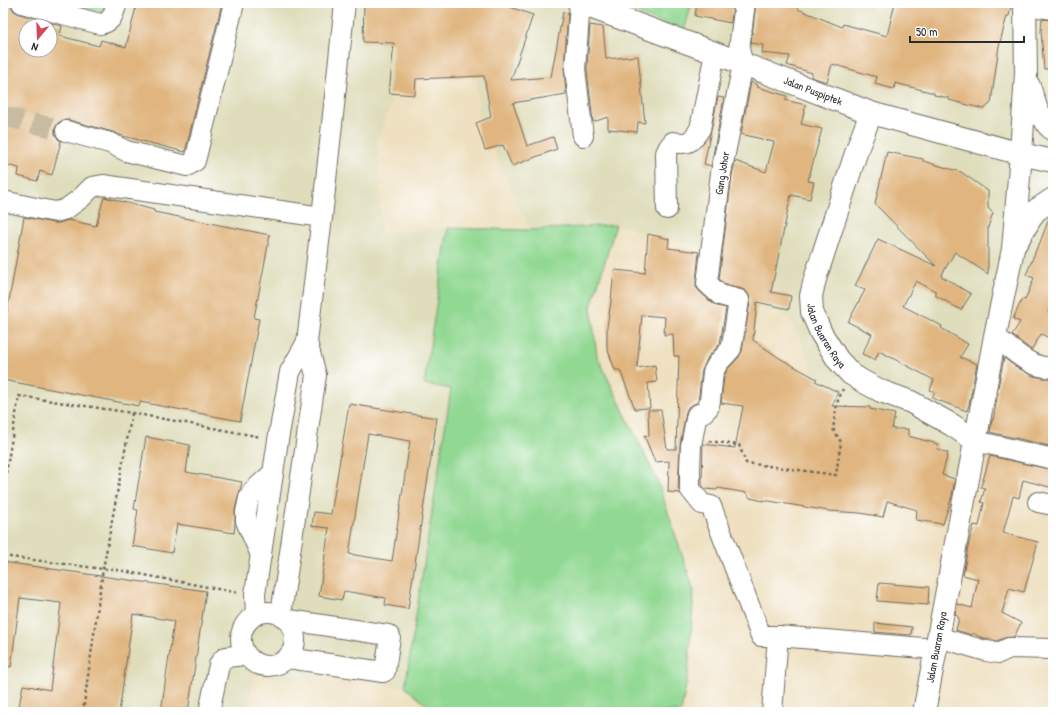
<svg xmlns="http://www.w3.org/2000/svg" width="1056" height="715" font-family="'Patrick Hand',sans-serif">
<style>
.built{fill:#dfddbb;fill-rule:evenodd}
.green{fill:#91d892;stroke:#5e825e}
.building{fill:#e0b57f;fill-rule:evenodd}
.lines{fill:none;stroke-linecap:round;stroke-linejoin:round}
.minor-tunnel{stroke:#c7bca2;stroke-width:20;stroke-dasharray:20 10;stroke-linecap:butt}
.minor-casing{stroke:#6f6a5f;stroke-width:22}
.major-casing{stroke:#6f6a5f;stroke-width:24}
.path{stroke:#6f6a5f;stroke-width:2.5;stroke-dasharray:3 3;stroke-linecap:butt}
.minor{stroke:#fff;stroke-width:20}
.major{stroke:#fff;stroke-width:22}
.labels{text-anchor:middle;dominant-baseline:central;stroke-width:3;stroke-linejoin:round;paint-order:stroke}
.street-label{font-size:11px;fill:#2b2b2b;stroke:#fff}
</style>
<rect width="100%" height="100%" fill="#fff"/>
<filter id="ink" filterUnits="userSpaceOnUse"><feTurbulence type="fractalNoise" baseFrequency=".025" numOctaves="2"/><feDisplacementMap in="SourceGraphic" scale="8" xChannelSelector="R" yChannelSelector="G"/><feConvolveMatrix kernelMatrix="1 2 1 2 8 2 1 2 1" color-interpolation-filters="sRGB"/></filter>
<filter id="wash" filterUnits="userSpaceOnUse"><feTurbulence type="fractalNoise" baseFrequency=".012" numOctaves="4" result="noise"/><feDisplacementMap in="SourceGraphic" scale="16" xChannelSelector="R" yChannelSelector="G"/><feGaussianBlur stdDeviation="0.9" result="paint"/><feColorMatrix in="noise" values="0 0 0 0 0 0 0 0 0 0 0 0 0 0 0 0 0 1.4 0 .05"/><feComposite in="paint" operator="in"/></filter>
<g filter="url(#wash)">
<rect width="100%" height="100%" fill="#eee0c0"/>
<path class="built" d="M 3,3 L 610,3 L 684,31 L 692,3 L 1053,3 L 1053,305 L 1012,295 L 973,482 L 802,430 L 812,364 L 788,316 L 735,303 L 759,173 L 723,158 L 703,247 L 616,225 L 530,230 L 479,119 L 475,53 L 425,40 L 413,93 L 394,93 L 377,141 L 382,232 L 448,228 L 424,384 L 451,388 L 405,687 L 315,672 L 313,682 L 253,675 L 248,712 L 3,712 ZM 26,26 L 50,26 L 50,50 L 26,50 Z"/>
<g class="green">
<polygon points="61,3 105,3 102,13"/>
<polygon points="610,3 692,3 684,31"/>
<polygon points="616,225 591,307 597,356 658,482 694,591 688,675 681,712 435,712 405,687 451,389 424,384 448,228 530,230"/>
</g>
<g id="blocks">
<g class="building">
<path d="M 7,3 L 11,3 L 11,6 L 14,11 L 19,14 L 62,26 L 60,36 L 99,46 L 101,40 L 126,47 L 137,3 L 222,3 L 185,152 L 123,136 L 113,132 L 69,120 L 63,120 L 58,123 L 55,128 L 55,134 L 58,139 L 61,141 L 52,175 L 40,171 L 37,181 L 18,176 L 19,168 L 3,164 L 3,20 ZM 26,26 L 50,26 L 50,50 L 26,50 Z"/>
<polygon points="364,3 498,3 533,15 511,80 551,77 563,12 568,13 564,68 566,94 513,103 527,146 553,137 557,149 512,166 503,145 485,150 476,123 491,117 484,76 416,79 415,95 389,93 394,43 363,42"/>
<polygon points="697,3 733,3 731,23 695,16"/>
<polygon points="756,3 799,3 798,9 842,27 843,24 887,36 895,3 1012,3 1009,16 1007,16 999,46 991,103 984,109 949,100 949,98 934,95 934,93 895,83 894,89 875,84 877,77 832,64 827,82 811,77 812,73 787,65 790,56 762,53 763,45 751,43"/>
<polygon points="1042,19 1053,20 1053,69 1044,69 1041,31"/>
<polygon points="590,25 603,27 606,59 638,56 645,123 638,122 637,132 608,129 608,117 593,122 587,69"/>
<polygon points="751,82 758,85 757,87 787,96 785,100 806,105 801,124 822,129 808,181 814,182 810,199 791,195 771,292 791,296 789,309 757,302 753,340 781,359 817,379 815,381 838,392 832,406 870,407 870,409 895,414 892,429 908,429 908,436 938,444 937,449 948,453 942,475 955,479 952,496 943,524 916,520 917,510 887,501 883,517 860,513 829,511 763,500 763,501 750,498 747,493 718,488 717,490 705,489 702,485 703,444 735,448 743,406 721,403 724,376 727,370 739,357 742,351 750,302 750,297 746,291 742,289 726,285 719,279 732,175 735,161 766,172 774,142 741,134"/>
<polygon points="718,97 724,98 711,166 704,164"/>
<polygon points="887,152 923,159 923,161 961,172 988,191 988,208 993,213 988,227 988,274 955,252 941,276 971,294 961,310 935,295 937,292 916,281 903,306 942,326 941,328 968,344 960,357 977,364 969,405 967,411 932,398 935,392 930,390 934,380 879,351 875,360 862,354 872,334 848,322 865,290 855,286 878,239 936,266 875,204"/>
<polygon points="104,197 154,210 154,212 270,235 254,318 259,319 240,421 140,402 139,406 3,380 3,334 24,217 54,223 59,223 68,220 96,226"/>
<polygon points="1053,214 1053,299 1048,312 1053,315 1053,332 1049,338 1041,334 1031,350 1012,335 1020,322 1013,319 1022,299 1025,300 1034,278 1026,275 1038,245 1039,245 1050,216"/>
<polygon points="648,234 669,239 668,248 699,252 696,282 696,287 699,291 712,303 717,306 726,308 720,344 708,357 702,371 698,402 688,407 686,412 680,445 678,489 680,493 668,492 669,461 655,462 644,435 649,436 648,410 661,410 667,449 676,449 679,356 674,356 673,334 664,335 665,317 642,315 637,368 655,365 657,382 648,383 650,408 635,409 620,370 615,370 607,348 607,327 611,301 614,270 645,273"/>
<polygon points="1004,358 1016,367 1033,376 1043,378 1053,378 1053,447 990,432 992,420 993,420 998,393 997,392"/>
<path d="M 349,404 L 437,418 L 408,609 L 385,605 L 386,598 L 344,591 L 342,600 L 319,596 L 329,528 L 312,526 L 314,512 L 331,514 ZM 368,434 L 410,441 L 392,561 L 349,554 Z"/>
<polygon points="146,437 190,445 186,472 242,482 235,510 235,524 234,533 177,524 172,553 132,546 138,510 134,509"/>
<polygon points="990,456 1053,470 1053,488 1023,480 1019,498 1013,496 1003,533 1038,542 1024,592 1009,588 1002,613 1021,623 1014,637 1004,638 997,641 980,637 973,633 972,635 956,630 959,618 955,614 957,604 972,608 978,579 963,575 969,542 974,525 979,526 984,503 981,502 985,488 981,487"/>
<polygon points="3,562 206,591 188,712 161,712 174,621 133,614 119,712 18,712 23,685 50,690 61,603 20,598 11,667 3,666"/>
<polygon points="879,583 929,587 928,605 877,601"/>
<polygon points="875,623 912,627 911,635 875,632"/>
</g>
</g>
</g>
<g filter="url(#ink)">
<use href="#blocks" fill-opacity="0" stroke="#6f6a5f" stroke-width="1"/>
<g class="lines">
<polyline class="minor-tunnel" points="3,116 66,131"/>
<g class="minor-casing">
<g id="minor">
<path d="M 22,3 L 100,24 C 113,22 113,14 117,3"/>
<polyline points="580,3 575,69 583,136"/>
<polyline points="745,3 739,49 743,64 721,173 707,283 720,295 739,300 734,333 731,349 718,363 713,372 710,401 708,408 704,412 697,415 696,419 691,446 690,468 690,489 702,504 711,506 761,636 778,636 772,712"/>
<polyline points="1025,5 1053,9"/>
<polyline points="66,131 110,143 126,151 187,166 195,161 234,3"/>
<polyline points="3,201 45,210 56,212 66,209 81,198 92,187 103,185 322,217"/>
<path d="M 667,209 L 666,153 L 669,147 L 673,142 C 689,145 691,142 700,129 L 715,53"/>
<path d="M 995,336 C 1011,349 1032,370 1053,367"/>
<polyline points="976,441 1053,459"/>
<polyline points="1038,502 1053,505"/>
<polyline points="261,555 246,521 246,512 249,498 254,490 273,473"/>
<circle cx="268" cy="639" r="27"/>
<polyline points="256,614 255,594 278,440 290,372 307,342"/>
<polyline points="281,614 316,375 307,342 322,217 345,3"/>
<polyline points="778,636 935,649"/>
<polyline points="938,637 986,651 999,653 1009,648 1053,649"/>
<polyline points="288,658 383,672 385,671 390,637 388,635 289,620"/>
<polyline points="209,712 219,665 222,660 226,657 246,655"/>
</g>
</g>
<g class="major-casing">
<g id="major">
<path id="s1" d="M 579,3 L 715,53 L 871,113 L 1021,154 L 1053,161"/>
<polyline points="1029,86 1037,110 1048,125 1053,130"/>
<path id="s2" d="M 871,113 L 858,147 L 815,279 L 811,296 L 812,312 L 821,333 L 838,360 L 851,374 L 862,381 L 881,391 L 911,402 L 952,425 L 976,441"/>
<polyline points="1016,243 1035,211 1053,199"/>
<path id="s3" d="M 924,712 L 995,336 L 1013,249 L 1021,154 L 1026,73 L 1025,3"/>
</g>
</g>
<g class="path">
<polyline points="709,441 739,445 746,463 836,475 841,442 833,429 837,403 843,389"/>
<polyline points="3,491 19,396 132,413 261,437"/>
<polyline points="3,556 103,569 113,569 239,593"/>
<polyline points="83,712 103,569 132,413"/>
</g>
<use href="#minor" class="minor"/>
<use href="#major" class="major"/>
</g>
</g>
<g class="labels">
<g class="street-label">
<text stroke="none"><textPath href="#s1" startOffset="250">Jalan Puspiptek</textPath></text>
<text transform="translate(722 173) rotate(-81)">Gang Johor</text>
<text stroke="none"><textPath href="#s2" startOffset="236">Jalan Buaran Raya</textPath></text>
<text stroke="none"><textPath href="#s3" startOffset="66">Jalan Buaran Raya</textPath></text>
</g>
</g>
<rect width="1056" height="715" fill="none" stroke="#fff" stroke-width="16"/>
<g transform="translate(38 38) rotate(199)"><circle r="19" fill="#ffffff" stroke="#aaaaaa"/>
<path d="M0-3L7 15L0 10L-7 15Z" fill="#d1495b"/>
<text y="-6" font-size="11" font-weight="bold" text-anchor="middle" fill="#2b2b2b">N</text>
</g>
<path d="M910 36v6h114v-6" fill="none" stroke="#2b2b2b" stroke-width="2"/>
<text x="916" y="36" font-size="12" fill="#2b2b2b" stroke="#ffffff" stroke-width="3" paint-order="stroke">50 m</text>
</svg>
